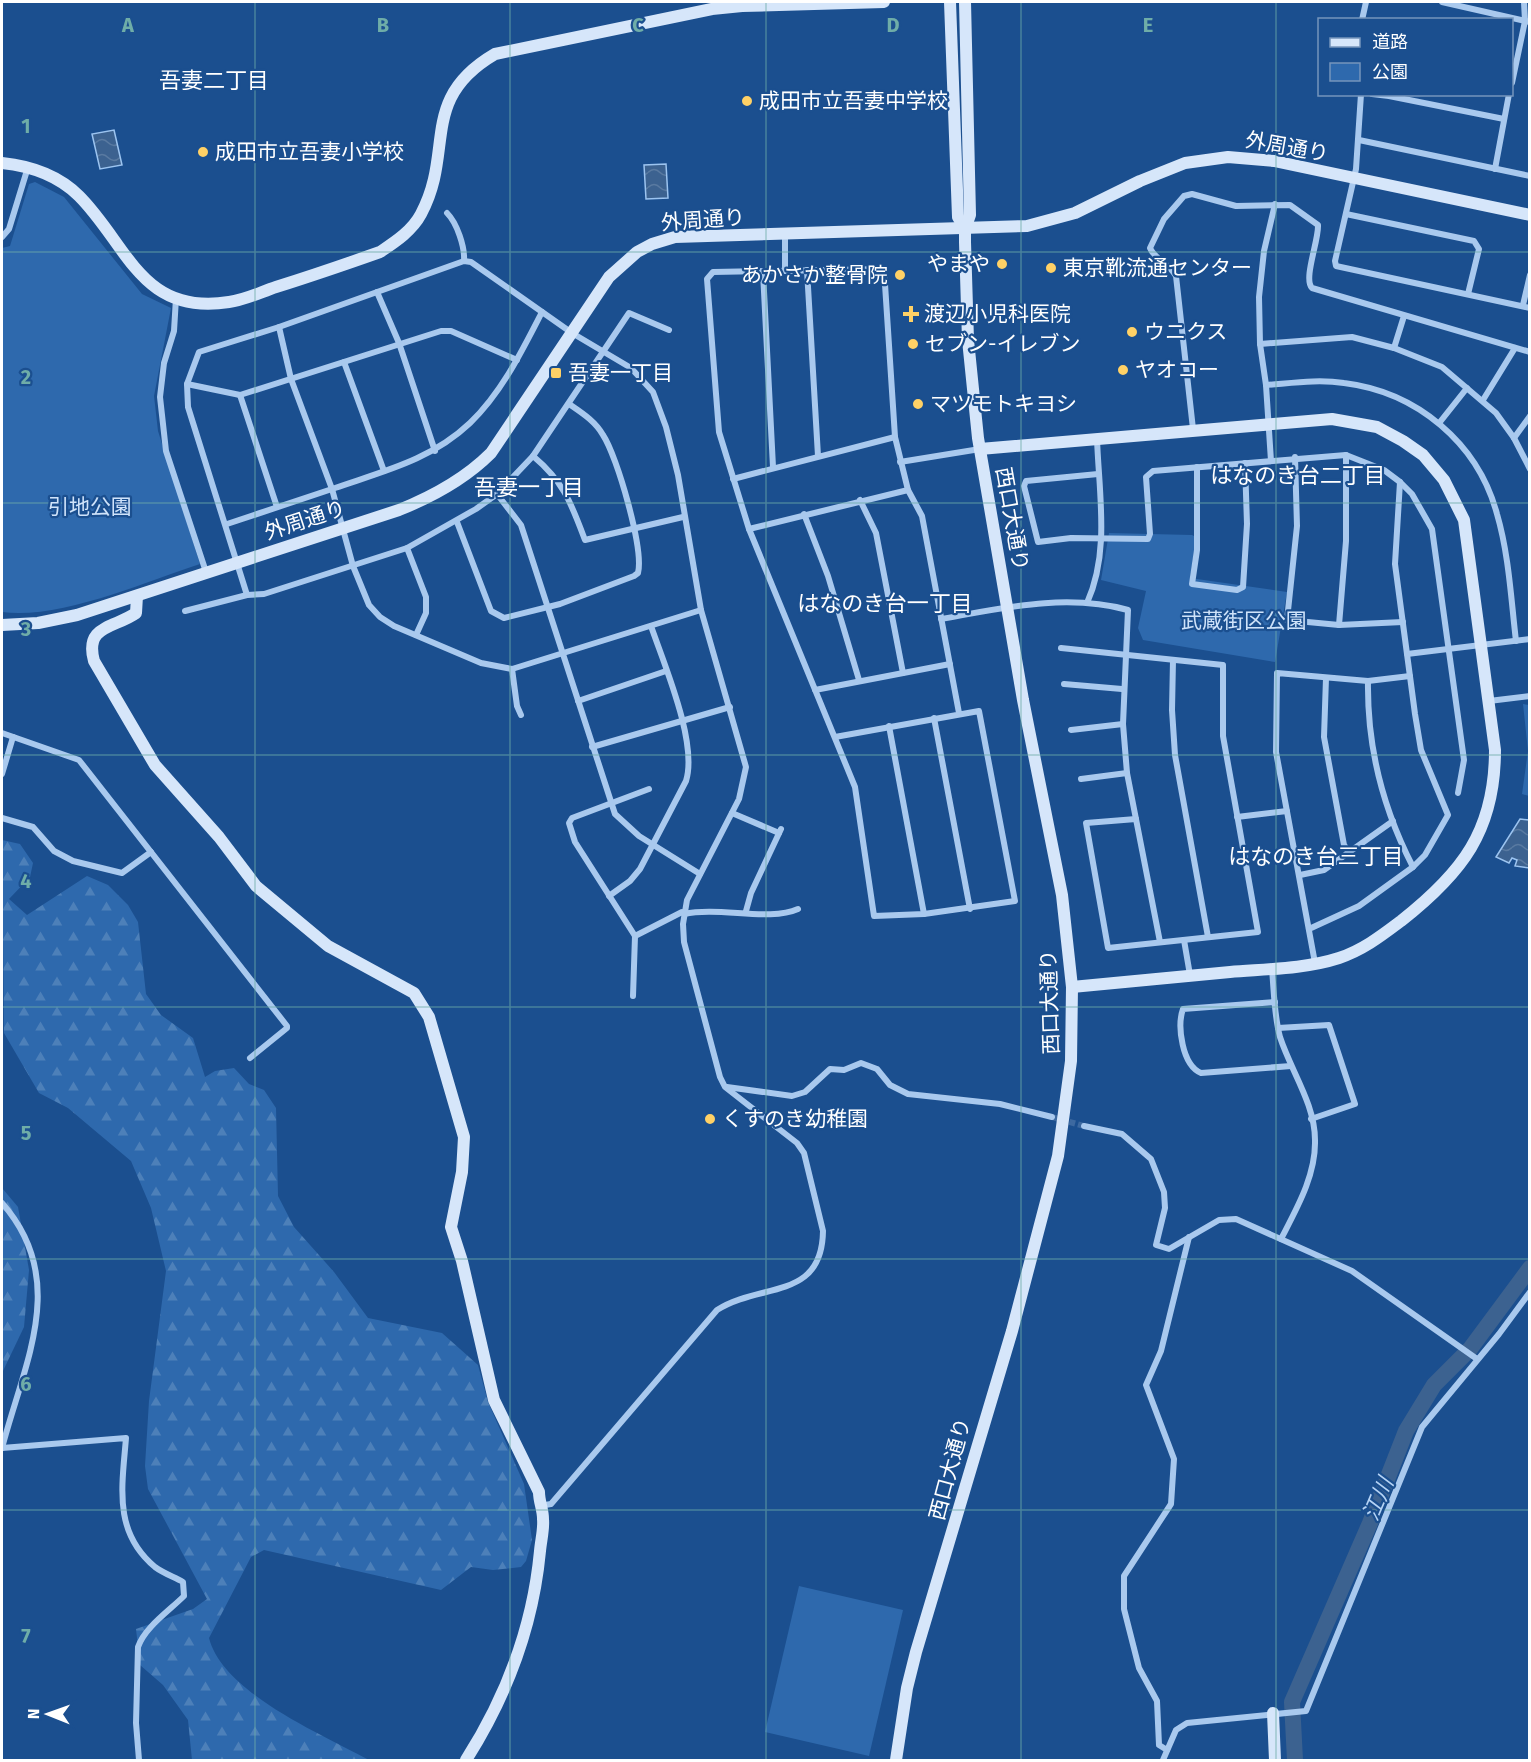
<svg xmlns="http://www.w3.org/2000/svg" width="1531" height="1762" font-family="'Fira Sans','Noto Sans JP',sans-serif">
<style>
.green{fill:#2e69ad}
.forest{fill:url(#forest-firs)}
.water{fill:url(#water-waves);stroke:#9cc4f0;stroke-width:1.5}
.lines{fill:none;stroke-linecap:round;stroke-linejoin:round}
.river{stroke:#3c6290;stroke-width:16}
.street-tunnel{stroke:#3d69a0;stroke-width:6;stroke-dasharray:6 3;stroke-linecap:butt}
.street{stroke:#a9c9ee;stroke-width:6}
.secondary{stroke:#d6e6fa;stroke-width:12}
.grid{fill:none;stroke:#6fada8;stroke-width:1.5;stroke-opacity:0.55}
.poi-dot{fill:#ffd166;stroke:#1b4f8f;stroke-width:2}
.labels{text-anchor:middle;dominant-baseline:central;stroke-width:4.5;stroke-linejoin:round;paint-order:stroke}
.poi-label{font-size:21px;fill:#fff;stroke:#1b4f8f;text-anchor:start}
.street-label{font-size:21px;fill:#fff;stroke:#1b4f8f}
.park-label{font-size:21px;fill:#cfe3fa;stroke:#1b4f8f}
.neighbourhood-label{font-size:22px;fill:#fff;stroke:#1b4f8f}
.water-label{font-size:22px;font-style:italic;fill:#b5d3f5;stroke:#1b4f8f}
.grid-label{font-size:20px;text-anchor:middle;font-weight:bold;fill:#6fada8;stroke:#1b4f8f;stroke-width:4.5;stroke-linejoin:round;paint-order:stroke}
</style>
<defs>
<pattern id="forest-firs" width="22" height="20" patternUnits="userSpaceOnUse" patternTransform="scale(1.5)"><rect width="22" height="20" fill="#2e69ad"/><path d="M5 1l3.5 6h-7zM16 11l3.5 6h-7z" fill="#4d80b9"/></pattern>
<pattern id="water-waves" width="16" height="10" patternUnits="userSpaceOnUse" patternTransform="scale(1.5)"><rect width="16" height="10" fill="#3c6290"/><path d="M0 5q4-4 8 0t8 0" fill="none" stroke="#597aa1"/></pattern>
</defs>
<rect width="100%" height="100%" fill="#1b4f8f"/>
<g class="green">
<path d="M 35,182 L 64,197 L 142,294 L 171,308 L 154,396 L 158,431 L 200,564 C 145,582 59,620 2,612 L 2,248 L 10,246 L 29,184 Z"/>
<polygon points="1109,533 1192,535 1196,537 1190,578 1287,592 1275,662 1143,640 1138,628 1146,591 1101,580"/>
<polygon points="1523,704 1529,705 1529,796 1522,794 1528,751"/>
<polygon points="799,1586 903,1610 869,1756 765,1732"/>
</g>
<g class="forest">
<path d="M 2,840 L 20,844 L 33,863 L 30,877 L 9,899 L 27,915 L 87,876 L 108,885 L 128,905 L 138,922 L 146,994 L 161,1015 L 193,1038 L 205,1077 L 215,1071 L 234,1068 L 249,1084 L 264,1090 L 276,1108 L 278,1196 L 294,1227 L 334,1272 L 368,1318 L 442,1333 L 478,1365 L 488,1402 L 524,1484 L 532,1540 L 526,1561 L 521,1567 L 493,1570 L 471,1567 L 441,1590 L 264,1550 L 251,1557 L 209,1638 C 223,1693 322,1734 369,1760 L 192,1760 L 188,1720 L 163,1685 L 140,1665 L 136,1629 L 193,1609 L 207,1599 L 148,1489 L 145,1466 L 149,1401 L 166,1271 L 151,1208 L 131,1161 L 68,1108 L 39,1093 L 4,1033 Z"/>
<polygon points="2,1188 18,1207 29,1270 24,1327 2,1373"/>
</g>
<g class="water">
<polygon points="114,130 122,165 100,169 92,134"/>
<polygon points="666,164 668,198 646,199 644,165"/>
<polygon points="1520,819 1529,820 1529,868 1515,866 1517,860 1512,858 1509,863 1496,857"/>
</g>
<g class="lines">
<polyline class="river" points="1295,1760 1292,1702 1370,1523 1406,1431 1434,1385 1470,1349 1530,1268"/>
<polyline class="street-tunnel" points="1052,1117 1084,1126"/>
<g class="street">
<polyline points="1442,2 1530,22"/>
<polyline points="1362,20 1366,2"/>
<polyline points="1512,83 1525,21 1524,2"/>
<polyline points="1361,94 1356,169 1335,261 1336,266 1530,308"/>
<polyline points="1372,94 1389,96 1504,119"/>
<polyline points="1359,140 1530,176"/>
<polyline points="1495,169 1509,94"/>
<path d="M 447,213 C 457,223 465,247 464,261"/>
<polyline points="1346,214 1474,241 1479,249 1468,294"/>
<polyline points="785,235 785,271"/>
<polyline points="2,237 9,229 28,167"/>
<polyline points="807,270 818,456"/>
<polyline points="763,272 773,467"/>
<polyline points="377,292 399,343 435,451"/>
<polyline points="176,298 174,331 164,363 160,397 166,451 206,572"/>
<polyline points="1523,305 1530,275"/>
<polyline points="279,327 291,379 332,489 353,566 369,605 380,617 394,626 481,663 512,669 701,610"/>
<polyline points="1260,344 1352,337 1394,348 1442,367 1496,413 1514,438 1530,469"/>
<polyline points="1394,348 1404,316"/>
<polyline points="344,362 384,471"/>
<polyline points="187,384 240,395 441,331 451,331 517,360"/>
<path d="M 1266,385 C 1292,383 1318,379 1344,383 C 1417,392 1478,443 1497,514 C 1509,555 1511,599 1516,641"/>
<polyline points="240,395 277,507"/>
<polyline points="1483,400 1515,348"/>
<polyline points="1440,422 1467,388"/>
<path d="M 1193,429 L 1176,276 C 1169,263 1155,260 1150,248 L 1164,219 L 1184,196 L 1192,194 L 1236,206 L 1290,205 L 1318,225 C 1319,240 1303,279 1312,288 L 1530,352"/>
<polyline points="1514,438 1530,416"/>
<path d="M 533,456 C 564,482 571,503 585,540 L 683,517"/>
<polyline points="1295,457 1297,526 1287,620 1339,625 1403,622"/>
<polyline points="1271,461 1266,385 1260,344 1259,297 1264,251 1275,204"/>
<polyline points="900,462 980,449"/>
<polyline points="1197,467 1197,550 1192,584 1237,590 1243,587 1247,524 1245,463"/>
<polyline points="1098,474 1026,481 1024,486 1038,542 1071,538 1148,539 1150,534 1146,477 1153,471 1346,455 1384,470 1400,482 1412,494 1432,529 1464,760 1458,793"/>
<polyline points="733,479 895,437"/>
<polyline points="497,494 521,525 615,814 639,836 700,874"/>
<polyline points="860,500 876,533 903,673"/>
<polyline points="804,514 828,576 859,680"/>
<path d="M 457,522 L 491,611 L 504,618 L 560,604 L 634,576 L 638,573 C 644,549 617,456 603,435 C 595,421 582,413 569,404"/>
<path d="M 227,524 C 263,512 299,500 335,488 C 384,471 431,460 470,423 C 502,392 522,351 542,312"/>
<polyline points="749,529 908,490"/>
<polyline points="407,548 426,597 426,613 416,635"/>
<path d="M 247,595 L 188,407 L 187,384 L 199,352 L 279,327 L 464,261 L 471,262 L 572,333 L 631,368 L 653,392 L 666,427 L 678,475 L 701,610 L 746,767 L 739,799 L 687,900 L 683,924 L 684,942 L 720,1077 L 725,1087 L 797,1143 L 804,1153 L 823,1231 C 822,1301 761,1282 717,1310 L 551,1504 L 539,1506"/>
<path d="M 1087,603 C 1110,552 1099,494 1097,439"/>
<polyline points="185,611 247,595 264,594 407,548 476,509 497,494 533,456 629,313 669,330"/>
<path d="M 941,619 C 1003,608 1066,593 1128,610 L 1123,724 L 1127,773 L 1160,942"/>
<polyline points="1339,625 1346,541 1346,455"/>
<polyline points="1061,648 1223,665 1223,736 1258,932 1108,948 1086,823 1136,819"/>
<polyline points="1407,654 1530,639"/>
<polyline points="1173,660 1172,710 1175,755 1208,937"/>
<polyline points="512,669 517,706 521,715"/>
<polyline points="1326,678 1324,737 1344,845 1348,851"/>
<path d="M 1368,681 C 1367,746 1383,809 1413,867"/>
<polyline points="1064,684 1122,689"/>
<polyline points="815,690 950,664"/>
<polyline points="578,701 666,671"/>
<polyline points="1489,701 1530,696"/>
<polyline points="934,718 970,909"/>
<polyline points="889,726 924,914"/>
<polyline points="1071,730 1123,724"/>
<polyline points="2,733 79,760 287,1026 287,1028 250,1058"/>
<polyline points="835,737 979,711 1015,901 924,914 874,916 855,787 749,529 719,432 707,279 713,272 884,269 895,437 908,490 922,516 959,713"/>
<polyline points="592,747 730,707"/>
<polyline points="2,774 13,737"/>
<polyline points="1081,779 1127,773"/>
<polyline points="732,813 779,833"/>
<polyline points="1237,817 1287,811"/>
<polyline points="2,818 33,827 54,851 73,861 122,873 151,852"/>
<polyline points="1300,875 1324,870 1393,821"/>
<path d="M 609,896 L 630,881 L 640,869 L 686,781 C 698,743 664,664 651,626"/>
<polyline points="746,911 751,893 781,829"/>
<polyline points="1309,929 1359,906 1413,867 1425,855 1448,815 1421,750 1415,714 1395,564 1400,482"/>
<path d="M 635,936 L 682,912 L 684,914 C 719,906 769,922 798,909"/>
<polyline points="1184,940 1190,975"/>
<polyline points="1315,963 1276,752 1277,673 1368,681 1410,676"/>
<path d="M 1272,969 C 1274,991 1274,1015 1280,1037 C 1291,1071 1315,1104 1315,1140 C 1316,1175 1297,1208 1281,1239"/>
<polyline points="633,996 635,936 575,842 569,823 572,818 649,789"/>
<path d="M 1275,1002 L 1183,1009 C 1177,1026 1182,1065 1201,1073 L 1291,1066"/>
<polyline points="1278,1028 1329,1025 1355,1104 1311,1119"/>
<polyline points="727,1087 792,1096 805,1092 830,1069 844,1070 861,1063 877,1069 890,1085 908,1094 1000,1104 1052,1117"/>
<polyline points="1084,1126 1122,1134 1151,1159 1164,1192 1165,1208 1156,1245 1169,1249 1219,1220 1236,1219 1352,1271 1477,1359"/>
<path d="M 2,1203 C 70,1280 24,1363 2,1448"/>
<path d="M 2,1448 L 126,1438 C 122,1487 113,1532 155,1567 C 163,1573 174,1577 183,1582 L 184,1596 C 169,1611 145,1627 138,1647 L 136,1723 L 139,1760"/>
<polyline points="1167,1750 1159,1745 1157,1701 1139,1668 1124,1609 1124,1576 1171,1504 1174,1459 1146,1385 1161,1351 1189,1237"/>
<polyline points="1163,1760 1176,1730 1187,1723 1306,1711 1422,1427 1499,1334 1530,1292"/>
</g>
<g class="secondary">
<polyline points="950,2 958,217 965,229"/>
<path d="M 2,163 C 31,166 58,175 79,196 C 128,245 141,316 229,302 C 245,300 261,292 276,287 C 311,276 346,264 380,252 C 395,242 412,231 421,214 C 455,151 418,99 495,54 L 712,9 L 742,6 L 884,2"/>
<path d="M 980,449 L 1332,419 L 1377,427 L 1403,441 L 1423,455 L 1444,480 L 1464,520 L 1495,750 C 1495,831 1462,873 1401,921 C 1381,936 1363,950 1339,958 C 1305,969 1266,969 1230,972 C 1177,977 1125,982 1072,987"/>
<path d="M 137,596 L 136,613 C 115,628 84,625 94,661 L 155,765 L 219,837 L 256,886 L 328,946 L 414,993 L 429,1017 L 464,1137 L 462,1172 L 451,1227 L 462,1261 L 494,1400 L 539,1492 C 539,1502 543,1509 543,1519 C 544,1529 541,1540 540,1551 C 533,1626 506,1697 466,1760"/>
<path d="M 2,625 L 38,623 L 77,615 L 399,510 C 434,496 465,479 491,453 L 609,277 L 637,252 L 652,244 L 675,237 L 1027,226 L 1075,213 L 1140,181 L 1185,163 L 1228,157 L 1274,161 L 1530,215"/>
<polyline points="1273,1713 1275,1760"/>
<polyline points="896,1760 907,1688 916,1652 1012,1331 1058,1156 1071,1061 1072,987 1062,895 1023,700 978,438 968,340 965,242 965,229 970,215 965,2"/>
</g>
</g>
<path class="grid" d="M 255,2 L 255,1760M 510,2 L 510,1760M 766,2 L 766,1760M 1021,2 L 1021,1760M 1276,2 L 1276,1760M 2,252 L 1530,252M 2,503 L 1530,503M 2,755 L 1530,755M 2,1007 L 1530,1007M 2,1259 L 1530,1259M 2,1510 L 1530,1510"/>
<g class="poi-dot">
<circle cx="747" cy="101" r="6"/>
<circle cx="203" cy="152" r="6"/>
<circle cx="1002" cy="264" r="6"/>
<circle cx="1051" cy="268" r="6"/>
<circle cx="900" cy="275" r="6"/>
<path d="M908 305h6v6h6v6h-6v6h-6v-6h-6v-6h6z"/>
<circle cx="1132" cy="332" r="6"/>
<circle cx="913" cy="344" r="6"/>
<circle cx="1123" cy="370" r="6"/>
<rect x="550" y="367" width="12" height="12" rx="3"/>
<circle cx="918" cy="404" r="6"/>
<circle cx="710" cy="1119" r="6"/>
</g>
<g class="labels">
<g class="poi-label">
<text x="759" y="101">成田市立吾妻中学校</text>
<text x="215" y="152">成田市立吾妻小学校</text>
<text x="990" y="264" text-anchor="end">やまや</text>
<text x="1063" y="268">東京靴流通センター</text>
<text x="888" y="275" text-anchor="end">あかさか整骨院</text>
<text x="924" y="314">渡辺小児科医院</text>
<text x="1144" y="332">ウニクス</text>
<text x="925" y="344">セブン-イレブン</text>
<text x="1135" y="370">ヤオコー</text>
<text x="568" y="373">吾妻一丁目</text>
<text x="930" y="404">マツモトキヨシ</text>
<text x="722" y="1119">くすのき幼稚園</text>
</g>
<g class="street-label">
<text transform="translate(1287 147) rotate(10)">外周通り</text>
<text transform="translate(703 220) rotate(-4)">外周通り</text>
<text transform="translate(1012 519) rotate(80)">西口大通り</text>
<text transform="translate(305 520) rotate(-18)">外周通り</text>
<text transform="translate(1050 1002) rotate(-92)">西口大通り</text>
<text transform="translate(950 1469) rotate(-75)">西口大通り</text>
</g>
<g class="park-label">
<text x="90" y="507">引地公園</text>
<text x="1244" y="621">武蔵街区公園</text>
</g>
<g class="neighbourhood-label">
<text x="214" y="80">吾妻二丁目</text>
<text x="1298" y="475">はなのき台二丁目</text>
<text x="529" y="487">吾妻一丁目</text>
<text x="885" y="603">はなのき台一丁目</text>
<text x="1316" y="856">はなのき台三丁目</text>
</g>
<g class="water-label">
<text transform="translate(1378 1499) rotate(-67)">江川</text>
</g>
</g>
<g class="grid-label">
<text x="128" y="32">A</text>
<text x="383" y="32">B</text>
<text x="638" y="32">C</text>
<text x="893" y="32">D</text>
<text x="1148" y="32">E</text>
<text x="26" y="133">1</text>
<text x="26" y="384">2</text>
<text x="26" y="636">3</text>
<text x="26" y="888">4</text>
<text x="26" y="1140">5</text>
<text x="26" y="1391">6</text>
<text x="26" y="1643">7</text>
</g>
<rect width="1531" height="1762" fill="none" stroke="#ffffff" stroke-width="6"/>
<rect x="1318" y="18" width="195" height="78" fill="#1b4f8f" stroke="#7695bc" stroke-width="1.5"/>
<rect x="1330" y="38" width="30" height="9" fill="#d6e6fa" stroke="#7695bc" stroke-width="1.5"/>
<text x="1372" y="48" font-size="18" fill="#ffffff">道路</text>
<rect x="1330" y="63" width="30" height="18" fill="#2e69ad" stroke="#7695bc" stroke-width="1.5"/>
<text x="1372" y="78" font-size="18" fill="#ffffff">公園</text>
<g transform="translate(48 1714) rotate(271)" stroke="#1b4f8f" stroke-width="4.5" paint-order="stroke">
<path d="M0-4.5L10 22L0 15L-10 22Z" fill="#ffffff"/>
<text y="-9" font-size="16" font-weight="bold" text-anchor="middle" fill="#ffffff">N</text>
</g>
</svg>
